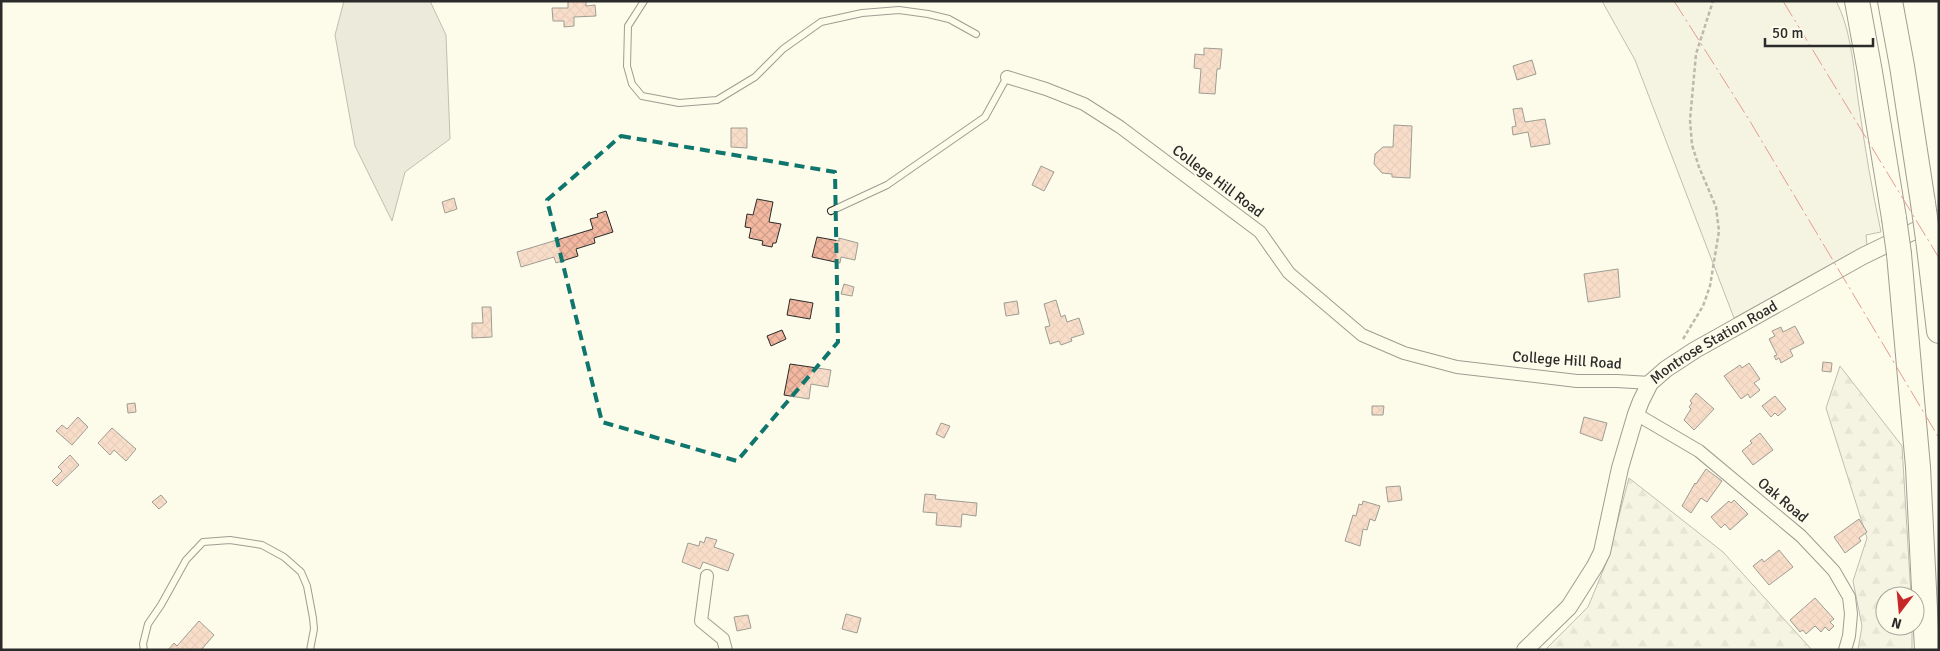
<svg xmlns="http://www.w3.org/2000/svg" width="1940" height="651" font-family="Signika,sans-serif">
<style>
.grass{fill:#ecebdb;stroke:#74746e}
.forest{fill:url(#forest-firs);stroke:#74746e}
.water{fill:#d8d7c9;stroke:#74746e}
.building{fill:url(#building-cross-hatch);stroke:#2b2b2b}
.lines{fill:none;stroke-linecap:round;stroke-linejoin:round}
.service-casing{stroke:#2b2b2b;stroke-width:8}
.minor-casing{stroke:#2b2b2b;stroke-width:14}
.tertiary-casing{stroke:#2b2b2b;stroke-width:18}
.motorway-casing{stroke:#2b2b2b;stroke-width:26}
.path{stroke:#6a6964;stroke-width:2.5;stroke-dasharray:4 2.5;stroke-linecap:butt}
.service{stroke:#fdfbea;stroke-width:6}
.minor{stroke:#fdfbea;stroke-width:12}
.tertiary{stroke:#fdfbea;stroke-width:16}
.motorway{stroke:#fdfbea;stroke-width:24}
.motorway-bridge-casing{stroke:#2b2b2b;stroke-width:26;stroke-linecap:butt}
.motorway-bridge{stroke:#fdfbea;stroke-width:24}
.power{stroke:#c62828;stroke-width:1;stroke-dasharray:18 4 2.5 4;stroke-linecap:butt}
.marked{fill:none;stroke:#0f766e;stroke-width:4;stroke-dasharray:10 6;stroke-linejoin:round}
.labels{text-anchor:middle;dominant-baseline:central;stroke-width:4;stroke-linejoin:round;paint-order:stroke}
.street-label{font-size:15px;fill:#2b2b2b;stroke:#fdfbea}
</style>
<defs>
<pattern id="forest-firs" width="22" height="20" patternUnits="userSpaceOnUse" patternTransform="scale(1.25)"><rect width="22" height="20" fill="#ecebdb"/><path d="M5 1l3.5 6h-7zM16 11l3.5 6h-7z" fill="#cbcabc"/></pattern>
<pattern id="building-cross-hatch" width="8" height="8" patternUnits="userSpaceOnUse" patternTransform="scale(1.25)"><rect width="8" height="8" fill="#f2b8a0"/><path d="M0 0l8 8M0 8l8-8" fill="none" stroke="#d09e8a"/></pattern>
</defs>
<rect width="100%" height="100%" fill="#fdfbea"/>
<path class="grass" d="M 1602,1 L 1836,1 C 1852,31 1854,74 1859,106 C 1865,149 1872,190 1881,232 L 1866,235 L 1867,245 L 1734,318 L 1635,60 Z"/>
<g class="forest">
<polygon points="1840,366 1902,446 1911,596 1885,596 1885,626 1912,626 1912,650 1858,650 1862,626 1853,581 1867,538 1826,408"/>
<polygon points="1629,478 1723,552 1812,650 1545,650 1588,607 1607,561"/>
</g>
<polygon class="water" points="344,1 430,1 446,35 450,139 405,172 392,221 355,146 335,35"/>
<g class="building">
<polygon points="568,1 586,1 586,6 595,5 596,16 574,17 574,26 564,27 564,21 553,21 552,8 568,8"/>
<polygon points="1204,48 1222,49 1220,69 1217,69 1215,94 1199,93 1201,69 1194,68 1195,54 1204,55"/>
<polygon points="1532,60 1536,74 1517,80 1513,66"/>
<polygon points="1522,108 1525,122 1545,119 1550,144 1531,147 1528,132 1513,135 1512,127 1516,126 1513,109"/>
<polygon points="1394,125 1412,126 1410,178 1392,177 1392,174 1382,173 1374,164 1375,154 1383,147 1393,147"/>
<polygon points="731,128 747,128 747,148 731,147"/>
<polygon points="1041,166 1054,172 1044,191 1032,185"/>
<polygon points="454,198 457,209 445,213 442,202"/>
<polygon points="757,199 773,202 769,222 781,224 776,243 773,243 772,247 762,245 763,241 749,238 751,228 745,227 747,214 753,215"/>
<polygon points="606,211 613,232 594,238 595,243 576,249 578,256 556,263 554,257 521,267 517,252 593,229 590,219 598,217 597,214"/>
<polygon points="817,237 839,241 839,238 858,243 855,260 841,257 840,263 812,257"/>
<polygon points="1618,269 1620,297 1588,302 1584,274"/>
<polygon points="844,284 854,287 852,296 841,294"/>
<polygon points="790,299 813,303 810,319 787,315"/>
<polygon points="1056,300 1061,317 1065,315 1067,322 1079,318 1084,334 1071,338 1072,341 1061,345 1059,341 1050,344 1045,327 1050,326 1044,304"/>
<polygon points="1017,301 1019,314 1006,316 1004,303"/>
<polygon points="482,307 491,307 492,337 472,338 472,323 483,323"/>
<polygon points="1795,326 1804,343 1790,350 1793,356 1781,363 1779,358 1776,360 1774,356 1777,355 1769,339 1775,336 1772,331 1781,327 1783,332"/>
<polygon points="782,330 786,339 771,346 767,336"/>
<polygon points="1823,362 1832,363 1831,372 1822,371"/>
<polygon points="1749,363 1760,379 1754,383 1760,390 1750,398 1748,394 1741,399 1724,376 1740,365 1742,368"/>
<polygon points="790,364 831,370 828,387 811,384 809,399 784,395"/>
<polygon points="1696,393 1714,409 1694,430 1684,420 1691,409 1689,407 1692,403 1690,401"/>
<polygon points="1775,396 1786,409 1778,416 1775,413 1771,417 1762,406"/>
<polygon points="135,403 136,412 128,413 127,404"/>
<polygon points="1372,406 1384,406 1383,415 1372,415"/>
<polygon points="78,417 88,427 72,445 56,431 62,425 67,429"/>
<polygon points="1584,417 1607,423 1602,441 1580,433"/>
<polygon points="941,423 950,426 944,438 936,434"/>
<polygon points="112,428 136,449 126,461 114,450 110,455 98,443"/>
<polygon points="1760,433 1773,450 1753,465 1742,451 1752,443 1750,441"/>
<polygon points="70,455 79,465 57,486 52,481 62,471 58,467"/>
<polygon points="1706,469 1722,481 1707,502 1701,498 1691,513 1682,506 1695,483 1696,484"/>
<polygon points="1400,486 1402,500 1388,502 1386,487"/>
<polygon points="925,494 936,495 935,499 977,503 976,516 962,514 961,527 936,525 937,513 923,512"/>
<polygon points="161,495 167,502 159,509 152,502"/>
<polygon points="1734,500 1748,514 1730,530 1725,524 1721,528 1711,517 1729,501 1731,503"/>
<polygon points="1363,501 1380,506 1375,521 1370,519 1367,530 1363,529 1360,546 1345,541 1353,515 1356,516 1359,504 1362,505"/>
<polygon points="1859,519 1867,532 1859,538 1861,541 1845,553 1834,537"/>
<polygon points="706,537 717,540 714,547 734,554 728,571 703,562 700,569 682,562 688,543 699,546 700,541 704,543"/>
<polygon points="1779,550 1793,567 1769,585 1753,566 1762,559 1764,562"/>
<polygon points="1815,598 1834,619 1830,622 1834,626 1829,631 1825,627 1821,632 1815,626 1806,634 1803,630 1800,632 1790,620"/>
<polygon points="846,614 861,618 857,633 842,629"/>
<polygon points="748,615 751,628 737,631 734,617"/>
<polygon points="199,621 214,635 201,650 168,650 174,643 177,646"/>
</g>
<g class="lines">
<g class="service-casing">
<g id="service">
<polyline points="644,1 628,26 627,66 632,84 642,96 679,103 717,100 755,77 783,49 821,22 862,13 899,10 928,14 949,19 976,34"/>
<polyline points="831,211 887,185 985,117 1007,77"/>
<polyline points="144,650 143,644 148,624 161,605 186,560 203,542 230,540 262,545 284,557 301,572 307,586 313,618 314,629 310,650"/>
</g>
</g>
<g class="minor-casing">
<g id="minor">
<polyline points="1007,77 1046,89 1084,104 1120,127 1260,232 1289,273 1362,335 1404,353 1457,367 1577,381 1617,381 1650,383"/>
<polyline points="1636,414 1699,451 1801,536 1834,571 1849,597 1851,614 1849,636 1845,650"/>
<polyline points="707,576 701,621 723,639 726,650"/>
</g>
</g>
<g class="tertiary-casing">
<g id="tertiary">
<path id="s1" d="M 1525,650 L 1569,607 L 1595,566 L 1602,552 L 1620,468 L 1636,414 L 1641,401 L 1650,383 L 1666,369 L 1695,350 L 1863,256 L 1939,219"/>
</g>
</g>
<g class="motorway-casing">
<g id="motorway">
<polyline points="1857,1 1870,72 1894,218"/>
<polyline points="1890,1 1902,66 1923,203"/>
<polyline points="1928,239 1939,331"/>
<polyline points="1899,254 1918,467 1927,650"/>
</g>
</g>
<polyline class="path" points="1683,339 1703,306 1710,286 1719,231 1716,207 1699,167 1692,145 1690,120 1696,54 1713,1"/>
<use href="#service" class="service"/>
<use href="#minor" class="minor"/>
<use href="#tertiary" class="tertiary"/>
<use href="#motorway" class="motorway"/>
<g class="motorway-bridge-casing">
<g id="motorway-bridge">
<polyline points="1923,203 1928,239"/>
<polyline points="1894,218 1899,254"/>
</g>
</g>
<use href="#motorway-bridge" class="motorway-bridge"/>
<g class="power">
<polyline points="1674,1 1748,118 1939,438"/>
<polyline points="1783,1 1939,258"/>
</g>
</g>
<path d="M0 0H1940V651H0ZM 621,136 L 835,172 L 838,342 L 737,461 L 602,422 L 547,200 Z" fill="#fdfbea" fill-opacity=".55" fill-rule="evenodd"/>
<path class="marked" d="M 621,136 L 835,172 L 838,342 L 737,461 L 602,422 L 547,200 Z"/>
<g class="labels">
<g class="street-label">
<text transform="translate(1218 181) rotate(37)">College Hill Road</text>
<text stroke="none"><textPath href="#s1" startOffset="378">Montrose Station Road</textPath></text>
<text transform="translate(1567 360) rotate(4)">College Hill Road</text>
<text transform="translate(1783 500) rotate(40)">Oak Road</text>
</g>
</g>
<rect width="1940" height="651" fill="none" stroke="#2b2b2b" stroke-width="5"/>
<g transform="translate(1900 611) rotate(196)"><circle r="24" fill="#fdfbea" stroke="#a9a89e"/>
<path d="M0-4L9 19L0 12L-9 19Z" fill="#c62828"/>
<text y="-8" font-size="14" font-weight="bold" text-anchor="middle" fill="#2b2b2b">N</text>
</g>
<path d="M1765 38v8h108v-8" fill="none" stroke="#2b2b2b" stroke-width="2.5"/>
<text x="1772" y="38" font-size="15" fill="#2b2b2b" stroke="#fdfbea" stroke-width="4" paint-order="stroke">50 m</text>
</svg>
